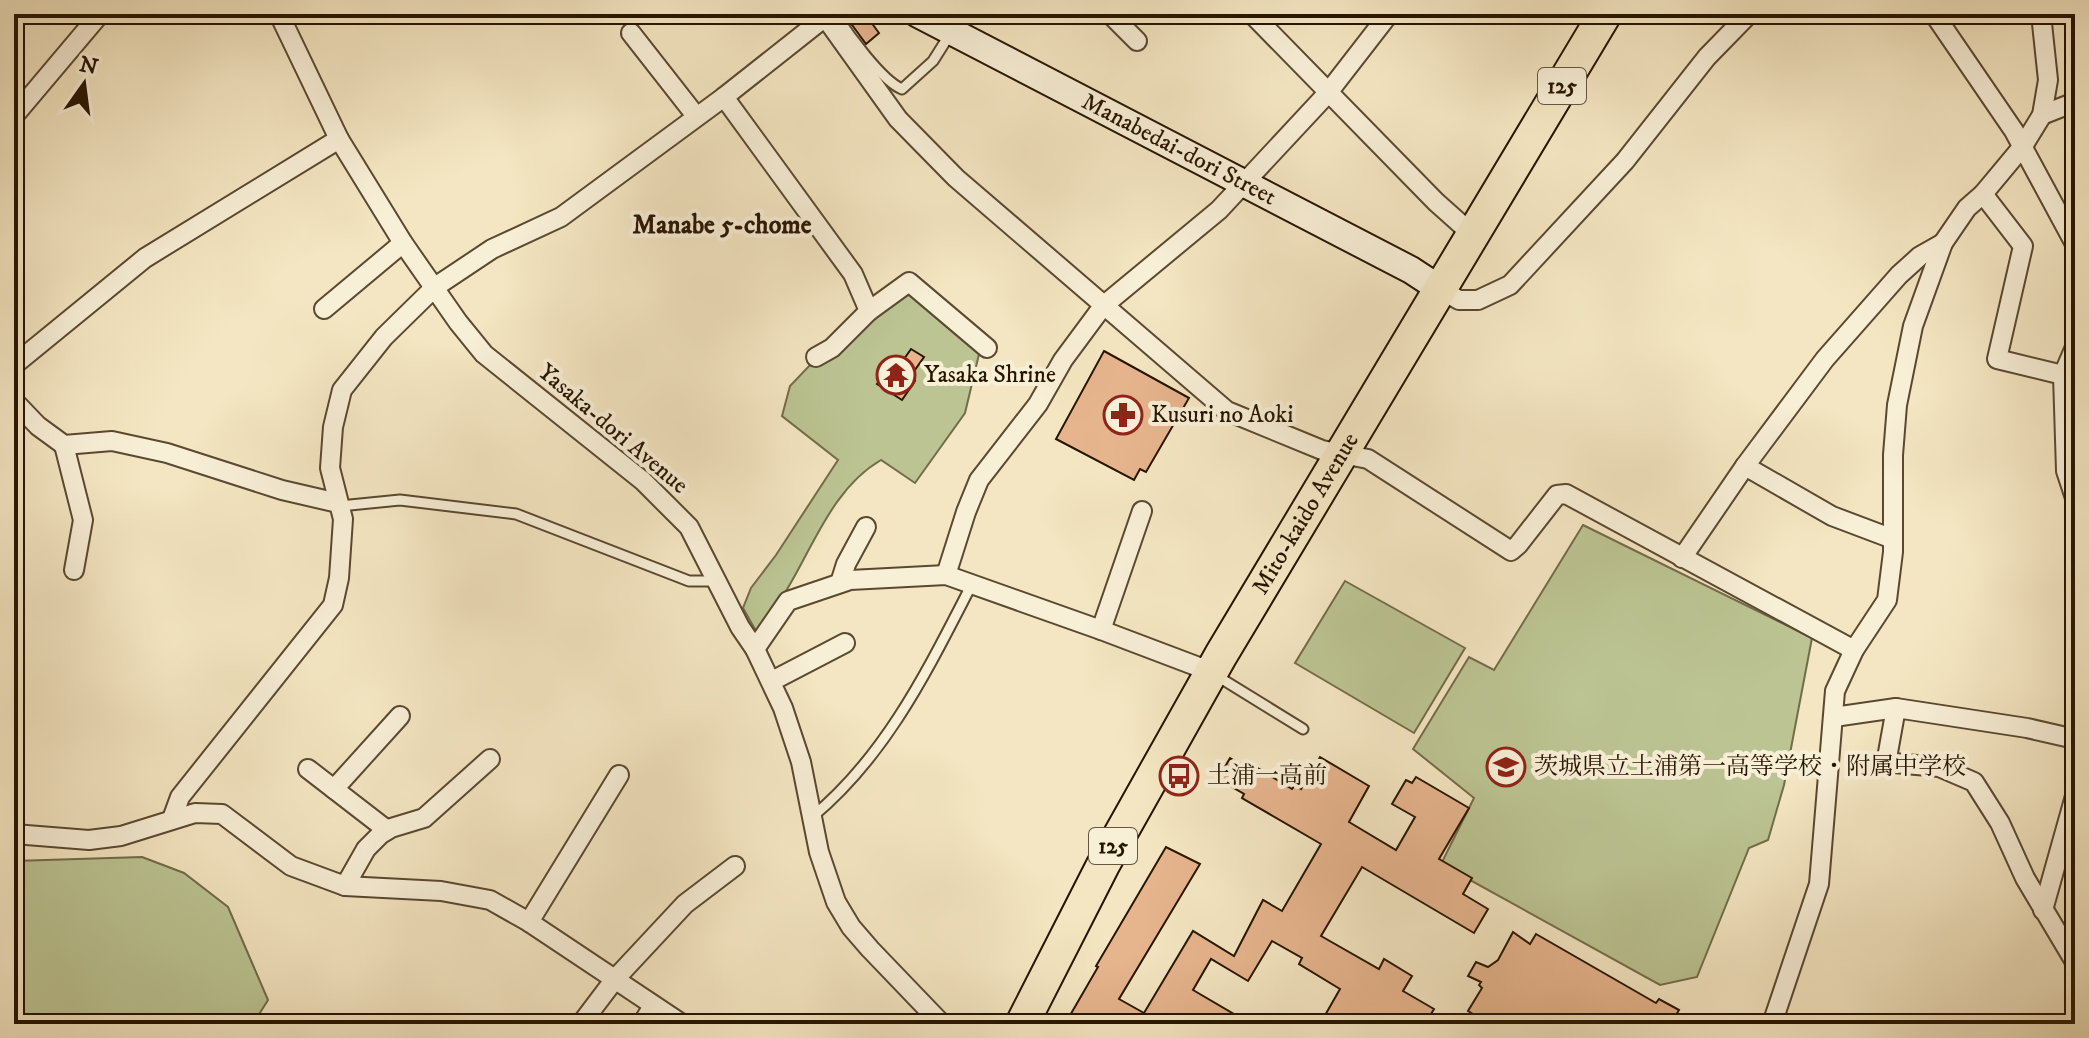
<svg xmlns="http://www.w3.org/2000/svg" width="2089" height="1038" font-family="'IM FELL DW Pica','Noto Serif JP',serif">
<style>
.green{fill:#bcc493;stroke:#726c4a;stroke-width:2}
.building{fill:#e6b48d;stroke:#271400;stroke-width:2}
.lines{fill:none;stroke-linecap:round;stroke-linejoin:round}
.lane-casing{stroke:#5a4830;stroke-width:13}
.street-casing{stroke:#5a4830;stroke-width:22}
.secondary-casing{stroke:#271400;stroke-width:30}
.highway-casing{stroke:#271400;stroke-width:36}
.lane{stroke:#f8efd7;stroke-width:9}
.street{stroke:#f8efd7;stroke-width:18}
.secondary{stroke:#f8efd7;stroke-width:26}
.highway{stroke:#f4e6c2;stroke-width:32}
.labels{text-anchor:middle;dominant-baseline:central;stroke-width:8;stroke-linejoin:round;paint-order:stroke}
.shield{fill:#f8efd7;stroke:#665640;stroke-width:2}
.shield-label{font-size:22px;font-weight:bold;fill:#271400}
.street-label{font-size:24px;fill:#271400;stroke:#f8efd7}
.poi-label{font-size:24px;fill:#271400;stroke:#f8efd7;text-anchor:start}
.neighbourhood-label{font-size:26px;font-weight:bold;fill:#271400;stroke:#f8efd7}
</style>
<rect width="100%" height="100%" fill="#f4e6c2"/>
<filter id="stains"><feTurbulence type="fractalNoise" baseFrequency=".0025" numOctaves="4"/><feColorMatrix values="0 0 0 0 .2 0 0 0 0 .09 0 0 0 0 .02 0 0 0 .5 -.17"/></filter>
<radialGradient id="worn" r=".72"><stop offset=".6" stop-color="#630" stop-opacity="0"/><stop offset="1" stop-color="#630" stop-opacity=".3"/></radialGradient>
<g class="green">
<path d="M 908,291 L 980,350 L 965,413 L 915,483 L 881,460 C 833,488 814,545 786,591 C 778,605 766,618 756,631 L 743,608 L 751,588 L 776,555 L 838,460 L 782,416 L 790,386 L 810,365 L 839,349 Z"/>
<polygon points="1583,525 1812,638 1784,785 1768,840 1749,848 1697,977 1660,985 1441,864 1474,798 1413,749 1469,657 1494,670"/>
<polygon points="1345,581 1465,648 1414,733 1295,663"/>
<polygon points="142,857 184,873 228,907 268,1000 253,1024 14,1024 14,861"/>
</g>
<g class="building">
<polygon points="844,14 865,14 879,33 866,44"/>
<polygon points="911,349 924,357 910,377 915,381 902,400 877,384 891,364 897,369"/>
<polygon points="1104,351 1189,398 1146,472 1140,469 1134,480 1056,439"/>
<polygon points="1320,757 1369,786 1349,822 1396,850 1415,817 1392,804 1406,780 1412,783 1416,777 1469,808 1439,859 1472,878 1463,894 1488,909 1474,933 1362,867 1321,936 1379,969 1384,959 1412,976 1403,991 1434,1009 1425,1024 1320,1024 1340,989 1299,964 1302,958 1272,941 1248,981 1211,959 1193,990 1251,1024 1065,1024 1098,967 1096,966 1166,847 1200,864 1119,999 1144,1013 1193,931 1234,956 1263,900 1282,911 1321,844 1242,798 1244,794 1218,779 1230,758 1253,771 1256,767 1292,789 1295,785 1301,789"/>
<polygon points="1513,932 1530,944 1536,934 1656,1003 1659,999 1679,1010 1671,1024 1484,1024 1483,1020 1468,1011 1482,988 1479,985 1481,982 1468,976 1476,962 1488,967 1498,960"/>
</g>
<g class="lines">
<g class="lane-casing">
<g id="lane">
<path d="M 835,14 C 848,34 882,81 902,89 L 933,61 L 950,34"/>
<polyline points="340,506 400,500 516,514 689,581 715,581"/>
<polyline points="1217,676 1303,729"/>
<path d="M 812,817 C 887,755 928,669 972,584"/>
</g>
</g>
<g class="street-casing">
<g id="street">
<polyline points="279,14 339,139 403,243 458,322 484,354 643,481 689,527 740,627 755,649 783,708 801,762 819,852 836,902 851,927 870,949 942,1024"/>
<polyline points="1110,14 1137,41"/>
<polyline points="1252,14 1436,202 1473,235"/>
<polyline points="1934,14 2014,131 2075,244"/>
<polyline points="825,17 898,119 956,178 1227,411 1322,450 1368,459 1511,551 1518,545 1557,495 1566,494 1854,650"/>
<polyline points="631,33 696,116"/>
<polyline points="724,97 853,274 869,311 909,282 987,348"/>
<polyline points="2042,115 2075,102"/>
<polyline points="14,116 100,14"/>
<polyline points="1983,194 2023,246 1997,359 2063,375"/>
<polyline points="1440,289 1459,300 1478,300 1510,285 1625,161 1707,57 1749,14"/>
<polyline points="324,309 403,243"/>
<polyline points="2075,347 2063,375 2066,471 2075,498"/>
<polyline points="816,357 832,348 869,311"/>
<polyline points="14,365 145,258 339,139"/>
<polyline points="14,401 38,426 64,445 112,441 167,453 282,490 338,503"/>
<polyline points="64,445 83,520 74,570"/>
<polyline points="1745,466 1832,516 1893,539"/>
<polyline points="1682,558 1745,466 1825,359 1899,275 1920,256 1943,243"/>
<polyline points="946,575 966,512 979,480 1038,404 1063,360 1103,306 1219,210 1327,94 1389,14"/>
<polyline points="840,583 846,564 866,527"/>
<polyline points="1101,630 1142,511"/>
<polyline points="755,649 788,601 850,580 946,575 1101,630 1212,672"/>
<polyline points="772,681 845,643"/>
<polyline points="1896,708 1887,758 1894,763 1939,767 1974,782 2000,823 2025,878 2075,962"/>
<polyline points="1834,717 1896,708 2027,728 2075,739"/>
<polyline points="308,769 387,830"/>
<polyline points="334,789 400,716"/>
<polyline points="172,819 180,797 333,605 339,578 343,519 330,468 333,427 342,390 384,337 435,287 492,249 561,217 724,97 829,14"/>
<polyline points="14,834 89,840 121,836 195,813 222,814 291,866 345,886 441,891 490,900 529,922 682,1024"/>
<polyline points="345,886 366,849 381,834 391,828 424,818 490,759"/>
<polyline points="2043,910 2075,796"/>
<polyline points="529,922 619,775"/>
<polyline points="581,1024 615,979 685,904 735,866"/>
<polyline points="642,1024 653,1006"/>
<polyline points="1772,1024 1819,884 1835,691 1854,650 1887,600 1893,552 1893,455 1897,405 1913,326 1943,243 1967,208 1983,194 2023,146 2042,115 2048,80 2041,14"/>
</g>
</g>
<g class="secondary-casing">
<g id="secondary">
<path id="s1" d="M 918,14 L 1411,270 L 1440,289"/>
</g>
</g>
<g class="highway-casing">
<g id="highway">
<path id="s2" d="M 1022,1024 L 1103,865 L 1221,655 L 1605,14"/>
</g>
</g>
<use href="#lane" class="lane"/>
<use href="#street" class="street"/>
<use href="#secondary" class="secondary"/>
<use href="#highway" class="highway"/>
</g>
<defs>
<g id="temple-ring" transform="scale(2)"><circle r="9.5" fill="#f8efd7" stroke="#8f2418" stroke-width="1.5"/><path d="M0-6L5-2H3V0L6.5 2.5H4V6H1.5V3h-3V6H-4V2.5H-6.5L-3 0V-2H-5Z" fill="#8f2418"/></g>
<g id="pharmacy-ring" transform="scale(2)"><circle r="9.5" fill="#f8efd7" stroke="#8f2418" stroke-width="1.5"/><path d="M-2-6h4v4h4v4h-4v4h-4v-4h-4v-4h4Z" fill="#8f2418"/></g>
<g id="school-ring" transform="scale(2)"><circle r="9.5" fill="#f8efd7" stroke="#8f2418" stroke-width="1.5"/><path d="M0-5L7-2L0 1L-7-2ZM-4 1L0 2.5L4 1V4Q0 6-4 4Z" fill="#8f2418"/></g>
<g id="bus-ring" transform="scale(2)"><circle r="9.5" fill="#f8efd7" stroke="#8f2418" stroke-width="1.5"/><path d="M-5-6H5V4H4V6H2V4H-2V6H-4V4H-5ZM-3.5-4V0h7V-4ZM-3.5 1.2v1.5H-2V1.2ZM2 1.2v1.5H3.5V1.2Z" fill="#8f2418"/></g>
</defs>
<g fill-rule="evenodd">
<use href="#temple-ring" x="896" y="375"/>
<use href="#pharmacy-ring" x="1123" y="415"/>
<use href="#school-ring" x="1506" y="767"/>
<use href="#bus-ring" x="1179" y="776"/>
</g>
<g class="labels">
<g class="shield">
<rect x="1538" y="68" width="48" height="36" rx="6"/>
<rect x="1089" y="828" width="48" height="36" rx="6"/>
</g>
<g class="shield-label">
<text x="1562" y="86">125</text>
<text x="1113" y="846">125</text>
</g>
<g class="street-label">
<text stroke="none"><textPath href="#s1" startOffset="294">Manabedai-dori Street</textPath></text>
<text transform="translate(613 429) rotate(40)">Yasaka-dori Avenue</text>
<text stroke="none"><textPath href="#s2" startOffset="584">Mito-kaido Avenue</textPath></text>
</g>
<g class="poi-label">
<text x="924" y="375">Yasaka Shrine</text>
<text x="1151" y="415">Kusuri no Aoki</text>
<text x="1534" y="767">茨城県立土浦第一高等学校・附属中学校</text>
<text x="1207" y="776">土浦一高前</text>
</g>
<g class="neighbourhood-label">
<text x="722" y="225">Manabe 5-chome</text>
</g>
</g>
<rect width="2089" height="1038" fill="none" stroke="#f4e6c2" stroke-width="48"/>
<rect x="16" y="16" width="2057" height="1006" fill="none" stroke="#271400" stroke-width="4"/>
<rect x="24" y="24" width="2041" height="990" fill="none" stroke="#271400" stroke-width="2"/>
<g transform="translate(84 84) rotate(14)" stroke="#f8efd7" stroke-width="6" paint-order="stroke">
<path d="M0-6L14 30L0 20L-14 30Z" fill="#271400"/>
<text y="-12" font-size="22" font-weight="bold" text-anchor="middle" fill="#271400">N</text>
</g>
<rect width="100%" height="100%" filter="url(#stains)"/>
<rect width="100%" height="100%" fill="url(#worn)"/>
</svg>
